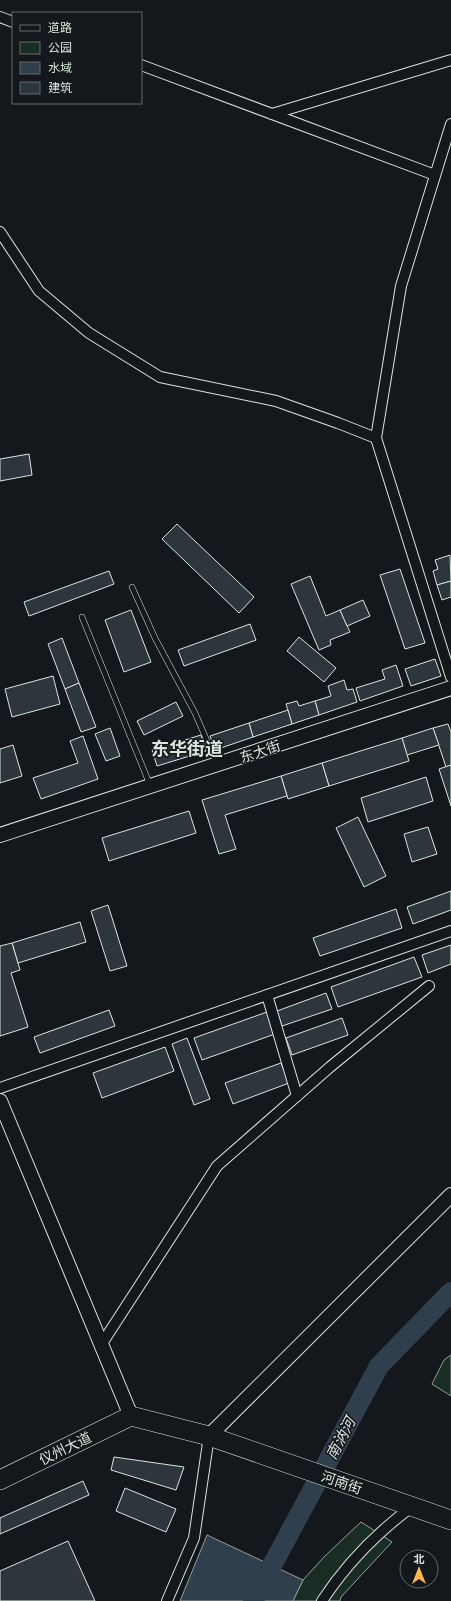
<svg xmlns="http://www.w3.org/2000/svg" width="451" height="1601" font-family="Commissioner,'Noto Sans SC',sans-serif">
<style>
.green{fill:#1a2d24;stroke:#939e99}
.water{fill:#2f3f4d;stroke:#939e99}
.lines{fill:none;stroke-linecap:round;stroke-linejoin:round}
.river{stroke:#2f3f4d;stroke-width:20}
.building{fill:#2c363c;stroke:#d8e6dc}
.lane-casing{stroke:#d8e6dc;stroke-width:6}
.street-casing{stroke:#d8e6dc;stroke-width:12}
.secondary-casing{stroke:#d8e6dc;stroke-width:16}
.highway-casing{stroke:#d8e6dc;stroke-width:20}
.lane{stroke:#14181c;stroke-width:5}
.street{stroke:#14181c;stroke-width:10}
.secondary{stroke:#14181c;stroke-width:14}
.highway{stroke:#14181c;stroke-width:19}
.labels{text-anchor:middle;dominant-baseline:central;stroke-width:3;stroke-linejoin:round;paint-order:stroke}
.street-label{font-size:14px;fill:#d8e6dc;stroke:#14181c}
.water-label{font-size:15px;font-style:italic;fill:#d8e6dc;stroke:#14181c}
.district-label{font-size:18px;font-weight:bold;fill:#d8e6dc;stroke:#14181c}
</style>
<rect width="100%" height="100%" fill="#14181c"/>
<g class="green">
<polygon points="451,1355 451,1396 432,1384 444,1360"/>
<polygon points="361,1522 392,1542 341,1597 340,1601 293,1601 303,1580 325,1556"/>
</g>
<polygon class="water" points="207,1535 303,1580 293,1601 180,1601"/>
<g class="lines">
<polyline class="river" points="253,1601 379,1366 451,1292"/>
</g>
<g class="building">
<polygon points="29,454 32,475 0,481 0,459"/>
<polygon points="177,524 254,597 239,613 162,539"/>
<polygon points="450,555 451,581 437,585 433,571 438,569 435,560"/>
<polygon points="400,569 425,643 405,649 380,575"/>
<polygon points="109,571 114,584 29,616 24,602"/>
<polygon points="310,576 326,616 340,610 350,632 330,640 331,645 319,650 291,584"/>
<polygon points="451,581 451,597 442,600 437,585"/>
<polygon points="363,600 370,616 347,626 340,610"/>
<polygon points="131,610 151,662 124,672 105,620"/>
<polygon points="250,624 256,640 184,666 178,650"/>
<polygon points="299,637 336,668 324,682 287,651"/>
<polygon points="62,638 79,683 65,689 48,644"/>
<polygon points="435,659 441,676 411,686 405,669"/>
<polygon points="396,665 403,686 360,701 356,688 385,679 382,670"/>
<polygon points="53,676 60,704 12,717 5,689"/>
<polygon points="344,680 347,690 353,689 357,702 319,715 315,701 331,696 328,686"/>
<polygon points="79,683 96,727 81,732 65,689"/>
<polygon points="297,701 299,706 315,701 319,715 292,724 286,704"/>
<polygon points="176,702 183,716 144,735 137,721"/>
<polygon points="288,710 292,724 253,737 249,723"/>
<polygon points="249,723 253,737 215,750 210,736"/>
<polygon points="448,724 451,732 451,765 446,767 433,728"/>
<polygon points="110,728 120,756 106,761 95,734"/>
<polygon points="433,728 439,745 407,755 402,738"/>
<polygon points="201,735 206,751 157,766 152,750"/>
<polygon points="83,736 98,779 41,799 33,778 78,763 70,741"/>
<polygon points="402,738 409,761 329,786 322,763"/>
<polygon points="13,745 22,776 0,783 0,749"/>
<polygon points="322,763 329,786 288,799 281,776"/>
<polygon points="451,765 451,806 439,769"/>
<polygon points="281,776 287,796 225,815 236,849 219,854 202,800"/>
<polygon points="426,777 433,801 368,822 361,798"/>
<polygon points="189,811 196,833 109,861 102,838"/>
<polygon points="358,817 386,876 364,887 336,828"/>
<polygon points="428,827 437,854 412,862 404,834"/>
<polygon points="451,891 451,910 413,924 407,907"/>
<polygon points="108,905 127,966 110,971 91,911"/>
<polygon points="396,909 402,928 320,956 313,938"/>
<polygon points="80,922 86,942 18,963 12,943"/>
<polygon points="12,943 20,970 11,973 28,1027 0,1036 0,946"/>
<polygon points="451,945 451,964 428,973 422,955"/>
<polygon points="414,957 422,977 338,1007 331,987"/>
<polygon points="326,993 332,1009 282,1026 277,1011"/>
<polygon points="109,1010 115,1026 40,1053 34,1037"/>
<polygon points="267,1012 275,1034 202,1060 194,1038"/>
<polygon points="342,1018 348,1035 292,1055 286,1038"/>
<polygon points="187,1038 210,1099 194,1105 172,1044"/>
<polygon points="165,1047 174,1071 102,1098 93,1073"/>
<polygon points="281,1063 289,1083 233,1104 225,1083"/>
<polygon points="114,1457 184,1467 176,1490 111,1470"/>
<polygon points="83,1481 89,1495 0,1534 0,1518"/>
<polygon points="125,1488 176,1509 166,1532 116,1511"/>
<polygon points="68,1541 95,1601 0,1601 0,1571"/>
</g>
<g class="lines">
<g class="lane-casing">
<g id="lane">
<polyline points="132,587 155,638 195,713 217,764"/>
<polyline points="82,617 150,785"/>
</g>
</g>
<g class="street-casing">
<g id="street">
<polyline points="0,17 13,22"/>
<polyline points="141,65 435,175"/>
<polyline points="272,114 451,60"/>
<polyline points="451,124 401,286 376,438 451,677"/>
<polyline points="0,232 39,291 89,333 160,377 276,401 338,423 376,438"/>
<polyline points="267,995 297,1096"/>
<polyline points="0,1088 451,931"/>
<polyline points="101,1345 217,1166 330,1067 429,986"/>
<polyline points="167,1601 194,1538 209,1436"/>
<path d="M 322,1601 C 347,1563 376,1533 413,1506"/>
</g>
</g>
<g class="secondary-casing">
<g id="secondary">
<polyline points="0,835 451,688"/>
<polyline points="0,1101 131,1416"/>
<polyline points="209,1436 451,1195"/>
</g>
</g>
<g class="highway-casing">
<polyline id="highway" points="0,1480 131,1416 209,1436 451,1520"/>
</g>
<use href="#lane" class="lane"/>
<use href="#street" class="street"/>
<use href="#secondary" class="secondary"/>
<use href="#highway" class="highway"/>
</g>
<g class="labels">
<g class="street-label">
<text transform="translate(260 751) rotate(-18)">东大街</text>
<text transform="translate(65 1448) rotate(-26)">仪州大道</text>
<text transform="translate(342 1482) rotate(19)">河南街</text>
</g>
<g class="water-label">
<text transform="translate(340 1438) rotate(-62)">南汭河</text>
</g>
<g class="district-label">
<text x="187" y="748">东华街道</text>
</g>
</g>
<rect x="12" y="12" width="130" height="92" fill="#14181c" stroke="#626a69"/>
<rect x="20" y="25" width="20" height="6" fill="#14181c" stroke="#626a69"/>
<text x="48" y="32" font-size="12" fill="#d8e6dc">道路</text>
<rect x="20" y="42" width="20" height="12" fill="#1a2d24" stroke="#626a69"/>
<text x="48" y="52" font-size="12" fill="#d8e6dc">公园</text>
<rect x="20" y="62" width="20" height="12" fill="#2f3f4d" stroke="#626a69"/>
<text x="48" y="72" font-size="12" fill="#d8e6dc">水域</text>
<rect x="20" y="82" width="20" height="12" fill="#2c363c" stroke="#626a69"/>
<text x="48" y="92" font-size="12" fill="#d8e6dc">建筑</text>
<g transform="translate(419 1569)"><circle r="19" fill="#14181c" stroke="#626a69"/>
<path d="M0-3L7 15L0 10L-7 15Z" fill="#ffb74d"/>
<text y="-6" font-size="11" font-weight="bold" text-anchor="middle" fill="#d8e6dc">北</text>
</g>
</svg>
